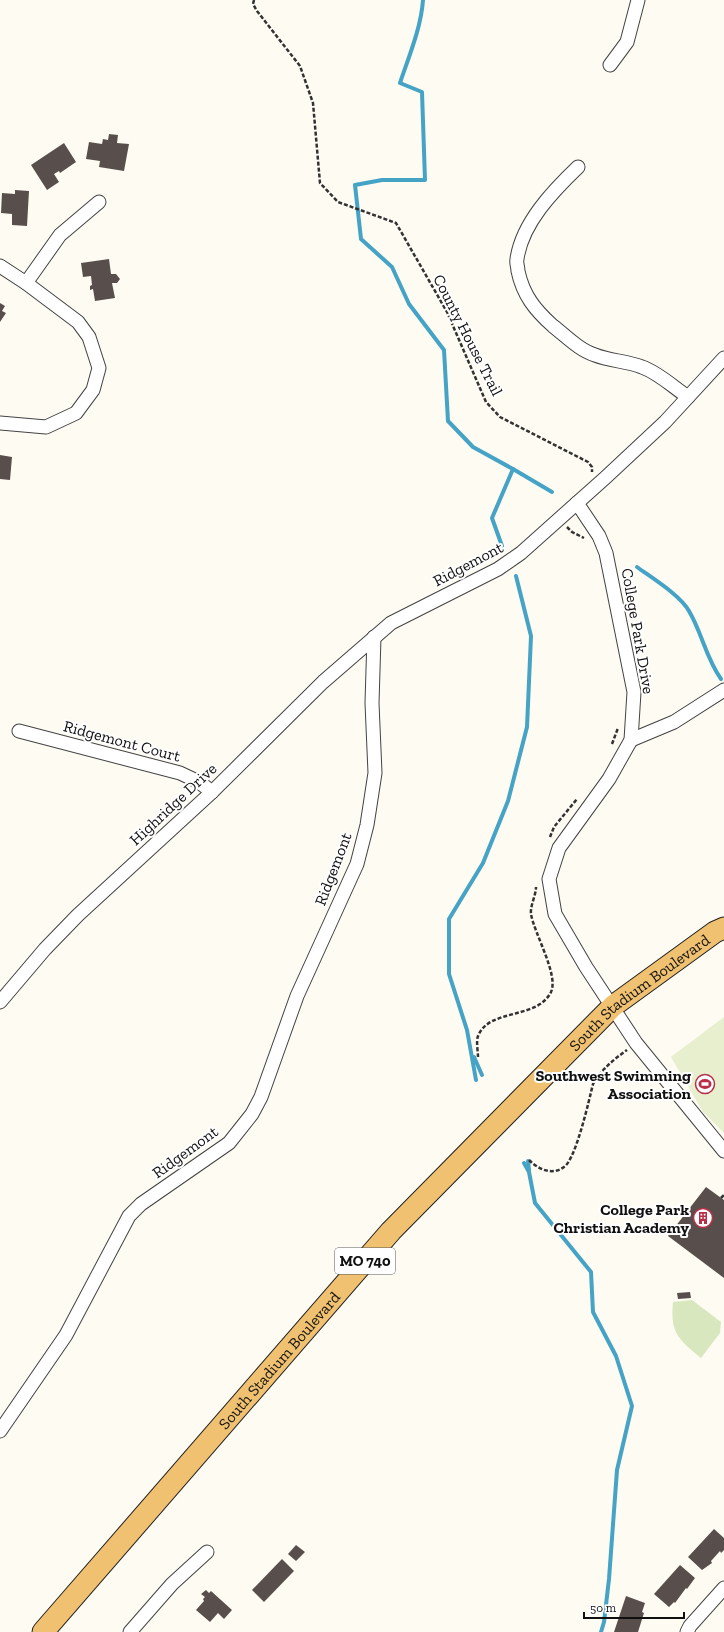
<svg xmlns="http://www.w3.org/2000/svg" width="724" height="1632" font-family="'Zilla Slab',serif">
<style>
.green{fill:#d9e7be}
.pitch{fill:#e8efcf}
.lines{fill:none;stroke-linecap:round;stroke-linejoin:round}
.stream{stroke:#45a3c6;stroke-width:4}
.building{fill:#584f4c}
.street-casing{stroke:#434343;stroke-width:15}
.primary-casing{stroke:#212121;stroke-width:23}
.path{stroke:#323232;stroke-width:2.5;stroke-dasharray:4 2;stroke-linecap:butt}
.street{stroke:#fff;stroke-width:13}
.primary{stroke:#f0c171;stroke-width:21}
.labels{text-anchor:middle;dominant-baseline:central;stroke-width:4;stroke-linejoin:round;paint-order:stroke}
.shield{fill:#fff;stroke:#585858;stroke-width:1}
.shield-label{font-size:15px;font-weight:bold;fill:#101010}
.street-label{font-size:16px;fill:#101010;stroke:#fff}
.poi-label{font-size:16px;font-weight:bold;fill:#101010;stroke:#fff;text-anchor:end}
</style>
<rect width="100%" height="100%" fill="#fefbf3"/>
<path class="green" d="M 692,1300 L 721,1322 L 720,1333 L 701,1358 C 678,1339 670,1333 673,1302 Z"/>
<polygon class="pitch" points="724,1017 724,1133 703,1112 671,1057"/>
<g class="lines">
<g class="stream">
<path d="M 423,0 C 421,28 409,56 400,83 L 422,92 L 425,180 L 382,180 L 355,185 L 361,239 L 392,267 L 409,304 L 444,350 L 448,421 L 473,447 L 513,469 L 492,518 L 502,546"/>
<polyline points="513,469 552,492"/>
<path d="M 637,567 C 652,578 680,595 689,611 C 702,633 706,658 721,679"/>
<polyline points="474,1057 482,1075"/>
<polyline points="476,1080 467,1030 449,974 449,919 483,863 508,801 527,727 531,636 516,576"/>
<polyline points="528,1161 529,1170"/>
<polyline points="524,1163 529,1172 535,1203 591,1272 593,1312 616,1356 632,1406 617,1470 609,1579 604,1622 601,1632"/>
</g>
</g>
<g class="building">
<polygon points="109,134 118,135 117,143 129,144 124,171 99,167 100,161 86,159 89,142 102,144 103,139 108,140"/>
<polygon points="64,143 76,162 60,173 59,171 54,174 59,182 47,190 31,165"/>
<polygon points="15,190 29,191 27,226 12,225 12,214 1,213 2,193 15,194"/>
<polygon points="109,259 111,274 116,274 120,279 117,283 112,283 115,298 95,301 93,289 90,290 90,286 92,285 91,276 83,277 81,263"/>
<polygon points="0,303 5,306 2,311 6,313 0,322"/>
<polygon points="0,455 12,457 10,480 0,479"/>
<polygon points="706,1187 724,1200 724,1278 668,1236"/>
<polygon points="690,1292 691,1298 678,1299 677,1293"/>
<polygon points="714,1529 724,1538 724,1550 721,1553 720,1551 711,1561 712,1563 702,1570 688,1557"/>
<polygon points="296,1545 305,1552 296,1561 288,1554"/>
<polygon points="282,1559 294,1571 264,1602 252,1590"/>
<polygon points="680,1565 695,1578 687,1589 686,1588 675,1603 674,1602 669,1607 654,1594"/>
<polygon points="206,1590 209,1593 211,1591 232,1610 224,1619 218,1613 210,1622 196,1610 204,1601 203,1599 205,1597 201,1594"/>
<polygon points="626,1596 645,1603 642,1612 644,1613 638,1632 614,1632"/>
</g>
<g class="lines">
<g class="street-casing">
<g id="street">
<polyline points="610,65 627,42 638,0"/>
<path d="M 578,167 C 553,191 522,223 517,259 C 516,263 518,267 518,271 C 523,295 535,310 553,326 C 566,336 579,350 595,355 C 610,361 627,361 642,367 C 659,373 673,387 688,397"/>
<polyline points="0,266 26,283 78,322 89,337 99,368 93,390 76,413 46,427 0,423"/>
<polyline points="26,283 60,235 99,202"/>
<polyline points="577,503 599,536 606,553 634,692 631,740 609,779 559,848 549,879 555,914 586,967 636,1043 724,1151"/>
<polyline points="19,731 180,773 199,782 212,792"/>
<polyline points="631,740 674,722 724,690"/>
<polyline points="0,1002 45,949 78,915 212,792 323,682 391,623 498,569 521,553 605,478 665,422 724,358"/>
<polyline points="0,1431 66,1335 129,1216 141,1204 229,1143 252,1114 261,1097 297,996 357,864 367,825 375,773 372,703 374,637"/>
<polyline points="130,1632 172,1584 207,1552"/>
<polyline points="687,1632 690,1626 724,1588"/>
</g>
</g>
<g class="primary-casing">
<g id="primary">
<path id="s1" d="M 43,1632 L 391,1231 L 613,1006 L 715,932 L 724,928"/>
</g>
</g>
<g class="path">
<polyline points="254,0 253,4 257,11 300,66 313,103 320,183 338,202 396,223 447,312 486,402 500,417 588,462 592,467 592,472"/>
<polyline points="567,527 572,532 584,538"/>
<polyline points="612,744 618,728"/>
<polyline points="550,837 554,827 577,799"/>
<path d="M 478,1057 C 478,1051 476,1042 478,1036 C 489,1008 537,1020 551,992 C 559,975 534,933 531,914 C 530,906 536,895 536,887"/>
<path d="M 529,1160 C 538,1169 552,1176 564,1167 C 576,1159 589,1100 593,1084 C 602,1069 613,1060 627,1050"/>
<polyline points="721,1198 724,1195"/>
</g>
<use href="#street" class="street"/>
<use href="#primary" class="primary"/>
</g>
<defs>
<g id="stadium-ring" transform="scale(1)"><circle r="9.5" fill="#fff" stroke="#b82f47" stroke-width="1.5"/><path d="M0-5a6.5 5 0 1 0 0 10a6.5 5 0 1 0 0-10ZM-3.5-1.8h7v3.6h-7Z" fill="#b82f47"/></g>
<g id="building-ring" transform="scale(1)"><circle r="9.5" fill="#fff" stroke="#b82f47" stroke-width="1.5"/><path d="M-4-6H4V6H1V3H-1V6H-4ZM-2.5-4.3h1.7v1.8h-1.7ZM.8-4.3h1.7v1.8H.8ZM-2.5-1h1.7V.8h-1.7ZM.8-1h1.7V.8H.8Z" fill="#b82f47"/></g>
</defs>
<g fill-rule="evenodd">
<use href="#stadium-ring" x="705" y="1084"/>
<use href="#building-ring" x="703" y="1218"/>
</g>
<g class="labels">
<rect class="shield" x="335" y="1248" width="60" height="26" rx="3"/>
<g class="shield-label">
<text x="365" y="1261">MO 740</text>
</g>
<g class="street-label">
<text transform="translate(468 335) rotate(63)">County House Trail</text>
<text transform="translate(468 564) rotate(-28)">Ridgemont</text>
<text transform="translate(638 631) rotate(80)">College Park Drive</text>
<text transform="translate(122 741) rotate(15)">Ridgemont Court</text>
<text transform="translate(173 804) rotate(-43)">Highridge Drive</text>
<text transform="translate(333 869) rotate(-69)">Ridgemont</text>
<text stroke="none"><textPath href="#s1" startOffset="876">South Stadium Boulevard</textPath></text>
<text transform="translate(185 1152) rotate(-36)">Ridgemont</text>
<text stroke="none"><textPath href="#s1" startOffset="360">South Stadium Boulevard</textPath></text>
</g>
<g class="poi-label">
<text x="691" y="1075">Southwest Swimming<tspan x="691" dy="18">Association</tspan></text>
<text x="689" y="1209">College Park<tspan x="689" dy="18">Christian Academy</tspan></text>
</g>
</g>
<path d="M584 1612v6h100v-6" fill="none" stroke="#101010" stroke-width="2"/>
<text x="590" y="1612" font-size="12" fill="#101010" stroke="#ffffff" stroke-width="3" paint-order="stroke">50 m</text>
</svg>
